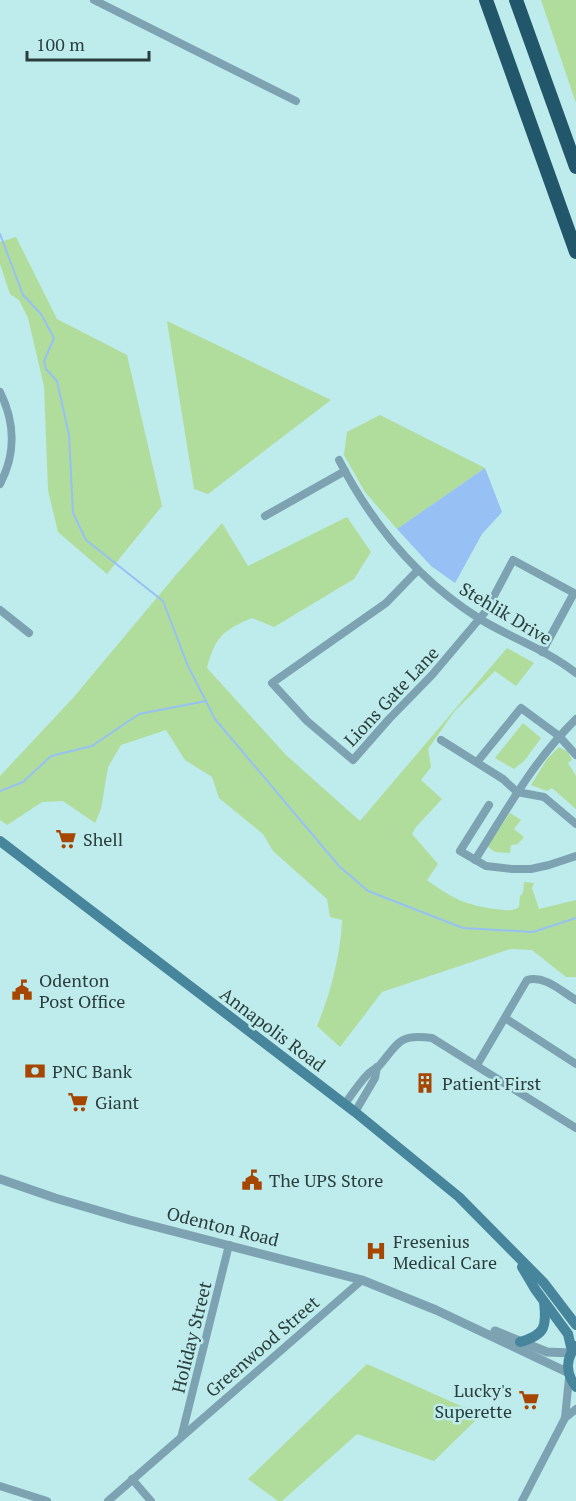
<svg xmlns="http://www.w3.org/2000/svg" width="576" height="1501" font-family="'PT Serif',serif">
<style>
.green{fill:#b0dd9b}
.water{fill:#97c0f4}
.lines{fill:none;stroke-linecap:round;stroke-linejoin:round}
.stream{stroke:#97c0f4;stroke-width:2}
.minor{stroke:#7da3b3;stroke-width:8}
.tertiary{stroke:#7da3b3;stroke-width:9}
.secondary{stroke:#47859c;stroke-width:10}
.motorway{stroke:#22576b;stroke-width:14}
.labels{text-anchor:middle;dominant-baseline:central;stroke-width:5;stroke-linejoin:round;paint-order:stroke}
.street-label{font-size:18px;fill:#2b3d3d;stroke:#beebeb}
.poi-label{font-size:18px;fill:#2b3d3d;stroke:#beebeb;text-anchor:start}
</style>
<rect width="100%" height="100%" fill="#beebeb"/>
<g class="green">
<polygon points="541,0 576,0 576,103"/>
<polygon points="16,237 57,319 127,355 162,506 107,574 58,532 48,490 44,386 28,318 19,300 10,294 0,264 0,242"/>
<polygon points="167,321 331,400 208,494 194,489"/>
<polygon points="380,415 485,468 397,529 365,492 344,455 347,432"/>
<path d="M 347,517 L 371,552 L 354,579 L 274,627 L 252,618 C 223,630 215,637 207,668 L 286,755 L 360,821 L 507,648 L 534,663 L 516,686 L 495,671 L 454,712 L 428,749 L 431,767 L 421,780 L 442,799 L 416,827 L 412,834 L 438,864 L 427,880 C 451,898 467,906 497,909 C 506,910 512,912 519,907 L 520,896 L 523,893 L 524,882 L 534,883 L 532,888 L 539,909 L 576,900 L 576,977 L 566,977 L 532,950 L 510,949 L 382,992 L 340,1047 L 317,1026 C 330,995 341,954 342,920 L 330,917 L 327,899 L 273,851 L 263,834 L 219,798 L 212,777 L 185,760 L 166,730 L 121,745 L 108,767 L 101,809 L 95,823 L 63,801 L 42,802 L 7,825 L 0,820 L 0,776 L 73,698 L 175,576 L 222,523 L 248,566 Z"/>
<polygon points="523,723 541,738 525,760 514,769 495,758"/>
<polygon points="559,747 568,752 572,760 568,763 576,776 576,809 552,788 547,791 531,785 547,759"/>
<polygon points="510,813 521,820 514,829 524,837 518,844 511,845 510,853 495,852 487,846"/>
<polygon points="367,1364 481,1415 434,1461 357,1434 282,1501 278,1501 248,1479"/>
</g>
<polygon class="water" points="485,468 502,512 482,534 455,583 431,566 397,529"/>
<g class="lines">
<g class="stream">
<polyline points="0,234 23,295 41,314 54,338 44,361 46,369 57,381 69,435 73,513 86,540 163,601 188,666 215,719 339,866 368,891 463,928 533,932 576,918"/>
<polyline points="0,791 23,782 51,756 92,746 139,714 206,701"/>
</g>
<g class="minor">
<polyline points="94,0 296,101"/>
<path d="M 0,392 C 15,422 16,454 0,484"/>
<path d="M 339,460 C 372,524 418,580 480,619 C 511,638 547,650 576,673"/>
<polyline points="265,516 345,471"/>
<polyline points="418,570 386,603 272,683 307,721 353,760 389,719 432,675 486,611 513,560 574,593 542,652"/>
<polyline points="0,610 29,633"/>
<polyline points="441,740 503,779 517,792 544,797 576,824"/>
<polyline points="477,762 521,708 559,736 576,755"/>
<polyline points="489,805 460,851 486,866 512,869 531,869 549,865 576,856"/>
<path d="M 475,860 C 507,810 533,761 576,719"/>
<polyline points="505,1018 576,1064"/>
<path d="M 477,1065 L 527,980 C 545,975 561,991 576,1000"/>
<path d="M 345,1104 C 352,1094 359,1083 368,1074 C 371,1071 375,1069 379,1066 C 398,1044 398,1033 432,1038 L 576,1128"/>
<polyline points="355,1112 375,1078 377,1067"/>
<polyline points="565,1418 576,1409"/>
<polyline points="182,1434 229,1245"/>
<polyline points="132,1479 151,1501"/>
<polyline points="0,1486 47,1501"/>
<polyline points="108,1501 362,1280"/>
<polyline points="522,1501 565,1418 569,1378"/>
</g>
<g class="tertiary">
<polyline points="0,1179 55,1198 130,1220 362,1280 436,1310 569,1373"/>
<polyline points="495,1331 547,1352 571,1353"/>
</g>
<g class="secondary">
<polyline points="0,841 355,1112 459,1197 544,1283 576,1325"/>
<polyline points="522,1267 535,1289 568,1334 572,1351"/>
<path d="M 520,1342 C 545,1335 547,1327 544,1302"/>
<path d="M 576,1346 C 565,1359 566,1374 576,1387"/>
</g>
<g class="motorway">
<polyline points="486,0 576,252"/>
<polyline points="516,0 576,167"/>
</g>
</g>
<defs>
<g id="supermarket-bare" transform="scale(1.62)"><path d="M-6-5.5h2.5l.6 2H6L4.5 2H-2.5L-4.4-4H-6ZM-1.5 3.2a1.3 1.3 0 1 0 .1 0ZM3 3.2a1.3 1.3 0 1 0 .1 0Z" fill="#a74600" stroke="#beebeb" stroke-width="2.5" paint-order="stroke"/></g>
<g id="civic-bare" transform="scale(1.62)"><path d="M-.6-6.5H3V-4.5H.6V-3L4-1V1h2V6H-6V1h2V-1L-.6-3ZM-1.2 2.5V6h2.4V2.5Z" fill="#a74600" stroke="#beebeb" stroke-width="2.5" paint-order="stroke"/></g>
<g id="bank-bare" transform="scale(1.62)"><path d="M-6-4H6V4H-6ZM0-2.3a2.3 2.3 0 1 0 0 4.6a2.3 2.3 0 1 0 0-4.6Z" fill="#a74600" stroke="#beebeb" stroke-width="2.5" paint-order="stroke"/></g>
<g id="building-bare" transform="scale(1.62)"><path d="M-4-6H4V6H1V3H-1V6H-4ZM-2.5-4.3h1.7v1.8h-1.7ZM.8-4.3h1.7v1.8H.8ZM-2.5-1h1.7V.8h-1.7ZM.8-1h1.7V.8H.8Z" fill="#a74600" stroke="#beebeb" stroke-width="2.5" paint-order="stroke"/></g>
<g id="hospital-bare" transform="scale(1.62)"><path d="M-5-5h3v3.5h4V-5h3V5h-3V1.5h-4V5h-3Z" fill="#a74600" stroke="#beebeb" stroke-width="2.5" paint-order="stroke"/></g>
</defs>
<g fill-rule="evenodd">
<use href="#supermarket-bare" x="66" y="839"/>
<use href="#civic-bare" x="22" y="990"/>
<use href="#bank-bare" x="35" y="1071"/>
<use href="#building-bare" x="425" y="1083"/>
<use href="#supermarket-bare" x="78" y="1102"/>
<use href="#civic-bare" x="252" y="1180"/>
<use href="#hospital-bare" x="376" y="1251"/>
<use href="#supermarket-bare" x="529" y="1400"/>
</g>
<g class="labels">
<g class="street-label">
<text transform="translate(506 613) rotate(31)">Stehlik Drive</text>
<text transform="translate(391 696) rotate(-47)">Lions Gate Lane</text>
<text transform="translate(273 1029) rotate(37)">Annapolis Road</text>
<text transform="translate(223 1226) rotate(14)">Odenton Road</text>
<text transform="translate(191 1337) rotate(-76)">Holiday Street</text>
<text transform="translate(262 1346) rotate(-41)">Greenwood Street</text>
</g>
<g class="poi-label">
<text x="83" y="839">Shell</text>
<text x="39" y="980">Odenton<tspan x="39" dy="21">Post Office</tspan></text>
<text x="52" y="1071">PNC Bank</text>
<text x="442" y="1083">Patient First</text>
<text x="95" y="1102">Giant</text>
<text x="269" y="1180">The UPS Store</text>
<text x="393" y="1241">Fresenius<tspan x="393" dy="21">Medical Care</tspan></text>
<text x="512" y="1390" text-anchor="end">Lucky's<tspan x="512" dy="21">Superette</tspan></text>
</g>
</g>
<path d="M27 51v9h122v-9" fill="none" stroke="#2b3d3d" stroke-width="3"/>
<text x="36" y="51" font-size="18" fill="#2b3d3d" stroke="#beebeb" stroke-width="4.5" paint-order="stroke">100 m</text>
</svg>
